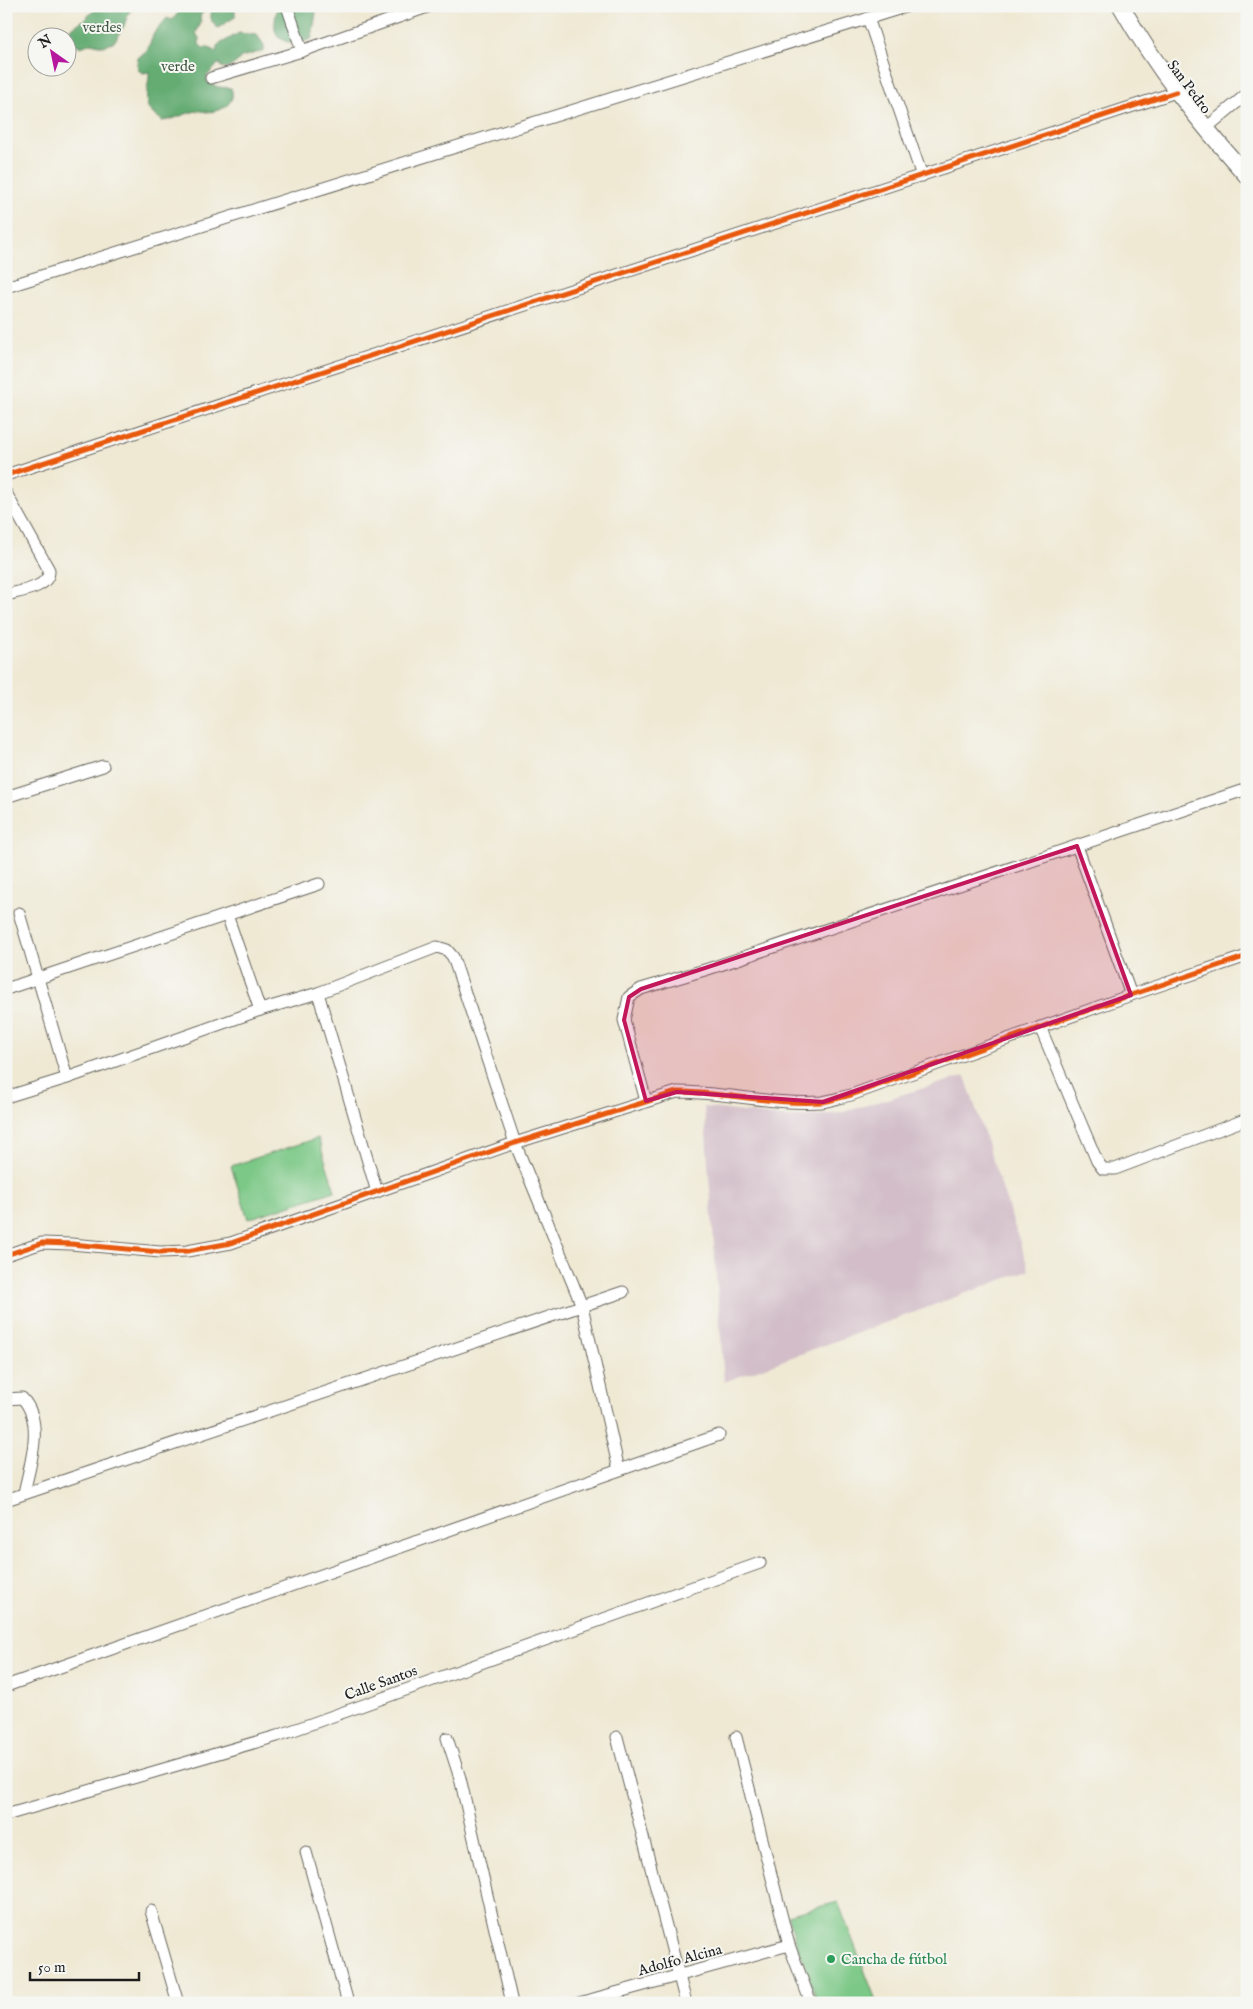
<svg xmlns="http://www.w3.org/2000/svg" width="1253" height="2009" font-family="'IM FELL English',serif">
<style>
.industrial{fill:#d2bdc8}
.green{fill:#7cc886;stroke:#4c7251}
.forest{fill:#65ac73;stroke:#406448}
.lines{fill:none;stroke-linecap:round;stroke-linejoin:round}
.street-casing{stroke:#66645c;stroke-width:13}
.secondary-casing{stroke:#66645c;stroke-width:18}
.street{stroke:#fff;stroke-width:11}
.secondary{stroke:#fff;stroke-width:16}
.cycleway-casing{stroke:#f6f6f2;stroke-width:8}
.cycleway{stroke:#e8590c;stroke-width:5}
.marked{fill:#c2185b;fill-opacity:0.2;stroke:#c2185b;stroke-width:4;stroke-linejoin:round}
.leisure-dot{fill:#2e9e5b;stroke:#f6f6f2;stroke-width:2}
.labels{text-anchor:middle;dominant-baseline:central;stroke-width:4;stroke-linejoin:round;paint-order:stroke}
.park-label{font-size:15px;fill:#3e5841;stroke:#f6f6f2}
.street-label{font-size:15px;fill:#1c1c1c;stroke:#f6f6f2}
.leisure-label{font-size:15px;fill:#27864d;stroke:#f6f6f2;text-anchor:start}
</style>
<rect width="100%" height="100%" fill="#f6f6f2"/>
<filter id="ink" filterUnits="userSpaceOnUse"><feTurbulence type="fractalNoise" baseFrequency=".02" numOctaves="2"/><feDisplacementMap in="SourceGraphic" scale="10" xChannelSelector="R" yChannelSelector="G"/><feConvolveMatrix kernelMatrix="1 2 1 2 8 2 1 2 1" color-interpolation-filters="sRGB"/></filter>
<filter id="wash" filterUnits="userSpaceOnUse"><feTurbulence type="fractalNoise" baseFrequency=".0096" numOctaves="4" result="noise"/><feDisplacementMap in="SourceGraphic" scale="20" xChannelSelector="R" yChannelSelector="G"/><feGaussianBlur stdDeviation="1.12" result="paint"/><feColorMatrix in="noise" values="0 0 0 0 0 0 0 0 0 0 0 0 0 0 0 0 0 1.4 0 .05"/><feComposite in="paint" operator="in"/></filter>
<g filter="url(#wash)">
<rect width="100%" height="100%" fill="#efe9d4"/>
<polygon class="industrial" points="965,1076 1029,1270 724,1382 704,1107 789,1118 840,1113"/>
<g class="green">
<polygon points="318,1138 335,1191 248,1219 231,1166"/>
<polygon points="838,1902 877,2003 818,2003 787,1915"/>
</g>
<g class="forest">
<path d="M 99,6 L 134,6 L 128,14 L 124,26 L 114,42 L 103,46 L 91,43 L 81,47 C 73,43 69,38 70,29 L 85,19 Z"/>
<path d="M 195,6 L 210,6 L 200,16 L 201,23 L 196,33 L 199,38 L 199,44 L 203,48 L 209,48 L 216,52 L 218,45 L 239,33 L 257,35 L 264,45 L 264,51 L 241,57 L 237,62 L 228,68 L 221,67 L 219,63 L 207,76 L 207,82 L 218,87 L 231,88 C 237,103 222,111 208,112 C 204,112 201,110 197,111 C 185,113 174,120 162,121 C 159,117 155,116 152,113 C 141,102 150,84 149,72 L 143,73 L 138,70 L 137,64 L 138,58 L 147,50 L 154,33 L 167,18 L 172,20 L 180,11 Z"/>
<path d="M 214,6 L 235,6 L 235,17 L 218,28 C 210,22 209,15 214,6 Z"/>
<path d="M 278,6 L 317,6 L 312,38 C 301,45 280,46 275,30 C 274,24 276,12 278,6 Z"/>
</g>
</g>
<g filter="url(#ink)">
<g class="lines">
<g class="street-casing">
<g id="street">
<polyline points="287,6 302,51"/>
<polyline points="868,18 922,176"/>
<polyline points="211,78 302,51 430,6"/>
<polyline points="1205,129 1247,94"/>
<polyline points="6,287 908,6"/>
<polyline points="6,475 1176,92"/>
<path d="M 6,493 L 49,570 C 50,588 20,591 6,595"/>
<polyline points="6,797 103,766"/>
<polyline points="1077,846 1131,995"/>
<polyline points="19,913 67,1078"/>
<polyline points="227,915 260,1010"/>
<polyline points="6,989 319,884"/>
<polyline points="318,993 377,1192"/>
<polyline points="1040,1027 1097,1161 1103,1169 1115,1169 1247,1119"/>
<polyline points="6,1097 67,1078 260,1010 318,993 437,947 447,950 453,957 515,1143 582,1306 619,1470"/>
<polyline points="646,1101 624,1020 629,997 641,989 708,969 1247,789"/>
<path d="M 6,1255 L 42,1243 L 71,1244 L 160,1252 L 187,1251 L 231,1243 L 515,1143 L 677,1092 C 725,1092 773,1105 821,1102 C 831,1101 841,1097 851,1095 L 1131,995 L 1247,956"/>
<path d="M 6,1399 L 22,1398 C 45,1422 30,1464 24,1493"/>
<polyline points="6,1500 623,1292"/>
<polyline points="6,1686 719,1435"/>
<polyline points="617,1737 686,2003"/>
<polyline points="736,1737 789,1945 811,2003"/>
<polyline points="447,1738 460,1778 512,2003"/>
<polyline points="6,1815 277,1736 760,1563"/>
<polyline points="306,1852 348,2003"/>
<polyline points="151,1911 178,2003"/>
<polyline points="579,2003 789,1945"/>
</g>
</g>
<g class="secondary-casing">
<path id="secondary" d="M 1121,6 C 1156,68 1199,122 1247,176"/>
</g>
<use href="#street" class="street"/>
<use href="#secondary" class="secondary"/>
<g class="cycleway-casing">
<g id="cycleway">
<polyline points="6,475 1176,92"/>
<path d="M 6,1255 L 42,1243 L 71,1244 L 160,1252 L 187,1251 L 231,1243 L 515,1143 L 677,1092 C 725,1092 773,1105 821,1102 C 831,1101 841,1097 851,1095 L 1131,995 L 1247,956"/>
</g>
</g>
<use href="#cycleway" class="cycleway"/>
</g>
</g>
<path class="marked" d="M 1077,846 L 1131,995 L 823,1102 L 677,1092 L 646,1101 L 624,1020 L 629,997 L 641,989 Z"/>
<circle class="leisure-dot" cx="831" cy="1959" r="5"/>
<g class="labels">
<g class="park-label">
<text x="102" y="27">verdes</text>
<text x="178" y="66">verde</text>
</g>
<g class="street-label">
<text transform="translate(1189 87) rotate(53)">San Pedro</text>
<text transform="translate(381 1683) rotate(-20)">Calle Santos</text>
<text transform="translate(680 1960) rotate(-15)">Adolfo Alcina</text>
</g>
<g class="leisure-label">
<text x="841" y="1959">Cancha de fútbol</text>
</g>
</g>
<rect width="1253" height="2009" fill="none" stroke="#f6f6f2" stroke-width="25"/>
<g transform="translate(52 52) rotate(327)"><circle r="24" fill="#f6f6f2" stroke="#9f9f9c"/>
<path d="M0-4L9 19L0 12L-9 19Z" fill="#b5179e"/>
<text y="-8" font-size="14" font-weight="bold" text-anchor="middle" fill="#1c1c1c">N</text>
</g>
<path d="M30 1972v8h109v-8" fill="none" stroke="#1c1c1c" stroke-width="2.5"/>
<text x="38" y="1972" font-size="15" fill="#1c1c1c" stroke="#f6f6f2" stroke-width="4" paint-order="stroke">50 m</text>
</svg>
